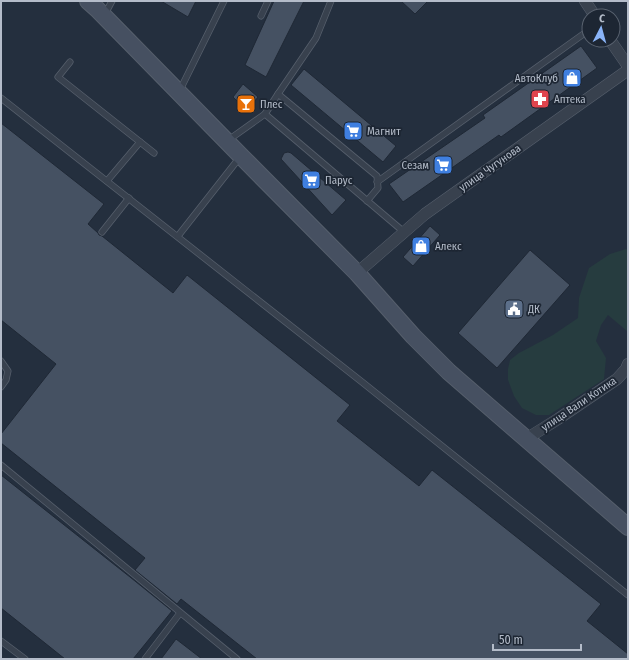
<svg xmlns="http://www.w3.org/2000/svg" width="629" height="660" font-family="'Fira Sans Condensed',sans-serif">
<style>
.green{fill:#263c3f}
.building{fill:#455162;stroke:#1f2835}
.lines{fill:none;stroke-linecap:round;stroke-linejoin:round}
.service-casing{stroke:#565f6c;stroke-width:7}
.minor-casing{stroke:#565f6c;stroke-width:12}
.secondary-casing{stroke:#565f6c;stroke-width:18}
.service{stroke:#38414e;stroke-width:5.5}
.minor{stroke:#38414e;stroke-width:11}
.secondary{stroke:#465061;stroke-width:16}
.labels{text-anchor:middle;dominant-baseline:central;stroke-width:3.5;stroke-linejoin:round;paint-order:stroke}
.poi-label{font-size:11px;fill:#b4bcc9;stroke:#1d2633;text-anchor:start}
.street-label{font-size:11px;fill:#b4bcc9;stroke:#1d2633}
</style>
<rect width="100%" height="100%" fill="#242f3e"/>
<polygon class="green" points="626,249 628,250 628,329 627,331 608,315 601,325 596,341 606,358 604,379 549,415 536,415 522,408 514,396 508,380 508,369 510,360 519,353 553,335 578,318 579,298 589,268 610,254"/>
<g class="building">
<polygon points="161,1 196,1 188,17"/>
<polygon points="274,1 304,1 266,77 245,65"/>
<polygon points="401,1 428,1 415,14"/>
<polygon points="581,46 597,68 501,137 499,135 403,202 389,184 485,118 483,115"/>
<polygon points="304,69 396,146 383,162 291,85"/>
<polygon points="243,84 258,97 247,111 233,97"/>
<polygon points="1,123 104,204 88,224 98,233 99,235 102,236 173,293 187,275 350,405 337,421 419,486 432,470 601,604 587,621 628,654 628,659 257,659 181,599 177,604 135,570 145,558 1,443 1,434 56,364 1,320"/>
<polygon points="288,152 291,153 346,200 332,215 281,159 284,153"/>
<polygon points="430,226 440,235 413,266 403,257"/>
<polygon points="530,250 570,285 497,368 458,333"/>
<polygon points="1,475 130,577 172,611 133,659 65,659 1,608"/>
<polygon points="176,639 202,659 161,659"/>
</g>
<g class="lines">
<g class="service-casing">
<g id="service">
<polyline points="105,14 112,1"/>
<polyline points="261,16 268,1"/>
<polyline points="70,62 58,77 154,153"/>
<polyline points="180,90 224,1"/>
<polyline points="278,94 316,38 331,1"/>
<polyline points="1,98 362,382 628,595"/>
<polyline points="265,114 278,94 377,176 378,188 367,201"/>
<polyline points="227,141 265,114 404,232"/>
<polyline points="107,181 140,142"/>
<polyline points="377,182 589,30"/>
<polyline points="102,232 129,198"/>
<polyline points="178,236 240,157"/>
<polyline points="1,361 8,371 6,380 1,387"/>
<polyline points="1,465 237,659"/>
<polyline points="1,641 25,659"/>
<polyline points="145,659 180,613"/>
</g>
</g>
<g class="minor-casing">
<g id="minor">
<polyline points="585,1 595,16"/>
<polyline points="610,40 628,66"/>
<polyline points="357,273 425,214 628,70"/>
<polyline points="526,439 558,419 617,379 626,369 628,364"/>
</g>
</g>
<g class="secondary-casing">
<polyline id="secondary" points="88,1 97,9 241,156 357,273 413,336 449,372 628,527"/>
</g>
<use href="#service" class="service"/>
<use href="#minor" class="minor"/>
<use href="#secondary" class="secondary"/>
</g>
<defs>
<g id="shop-square" transform="scale(1)"><rect x="-9" y="-9" width="18" height="18" rx="4" fill="#3f7fe0" stroke="#1d2633"/><path d="M-5-2.5h2.3a2.7 3.5 0 0 1 5.4 0H5L5.5 6h-11ZM-1.5-2.5h3a1.5 2.3 0 0 0-3 0Z" fill="#fff"/></g>
<g id="pharmacy-square" transform="scale(1)"><rect x="-9" y="-9" width="18" height="18" rx="4" fill="#e0444e" stroke="#1d2633"/><path d="M-2-6h4v4h4v4h-4v4h-4v-4h-4v-4h4Z" fill="#fff"/></g>
<g id="bar-square" transform="scale(1)"><rect x="-9" y="-9" width="18" height="18" rx="4" fill="#e8710a" stroke="#1d2633"/><path d="M-6-5H6L.8 .8V4.5H3.5V6h-7V4.5H-.8V.8Z" fill="#fff"/></g>
<g id="supermarket-square" transform="scale(1)"><rect x="-9" y="-9" width="18" height="18" rx="4" fill="#3f7fe0" stroke="#1d2633"/><path d="M-6-5.5h2.5l.6 2H6L4.5 2H-2.5L-4.4-4H-6ZM-1.5 3.2a1.3 1.3 0 1 0 .1 0ZM3 3.2a1.3 1.3 0 1 0 .1 0Z" fill="#fff"/></g>
<g id="civic-square" transform="scale(1)"><rect x="-9" y="-9" width="18" height="18" rx="4" fill="#5c6f8a" stroke="#1d2633"/><path d="M-.6-6.5H3V-4.5H.6V-3L4-1V1h2V6H-6V1h2V-1L-.6-3ZM-1.2 2.5V6h2.4V2.5Z" fill="#fff"/></g>
</defs>
<g fill-rule="evenodd">
<use href="#shop-square" x="572" y="78"/>
<use href="#pharmacy-square" x="540" y="99"/>
<use href="#bar-square" x="246" y="104"/>
<use href="#supermarket-square" x="353" y="131"/>
<use href="#supermarket-square" x="443" y="165"/>
<use href="#supermarket-square" x="311" y="180"/>
<use href="#shop-square" x="421" y="246"/>
<use href="#civic-square" x="514" y="309"/>
</g>
<g class="labels">
<g class="poi-label">
<text x="558" y="78" text-anchor="end">АвтоКлуб</text>
<text x="554" y="99">Аптека</text>
<text x="260" y="104">Плес</text>
<text x="367" y="131">Магнит</text>
<text x="429" y="165" text-anchor="end">Сезам</text>
<text x="325" y="180">Парус</text>
<text x="435" y="246">Алекс</text>
<text x="528" y="309">ДК</text>
</g>
<g class="street-label">
<text transform="translate(490 168) rotate(-35)">улица Чугунова</text>
<text transform="translate(579 404) rotate(-34)">улица Вали Котика</text>
</g>
</g>
<rect width="629" height="660" fill="none" stroke="#b4bcc9" stroke-width="4"/>
<g transform="translate(601 28) rotate(6)"><circle r="19" fill="#1d2633" stroke="#59626f"/>
<path d="M0-3L7 15L0 10L-7 15Z" fill="#8ab4f8"/>
<text y="-6" font-size="11" font-weight="bold" text-anchor="middle" fill="#b4bcc9">С</text>
</g>
<path d="M493 644v6h88v-6" fill="none" stroke="#b4bcc9" stroke-width="2"/>
<text x="499" y="644" font-size="12" fill="#b4bcc9" stroke="#1d2633" stroke-width="3" paint-order="stroke">50 m</text>
</svg>
